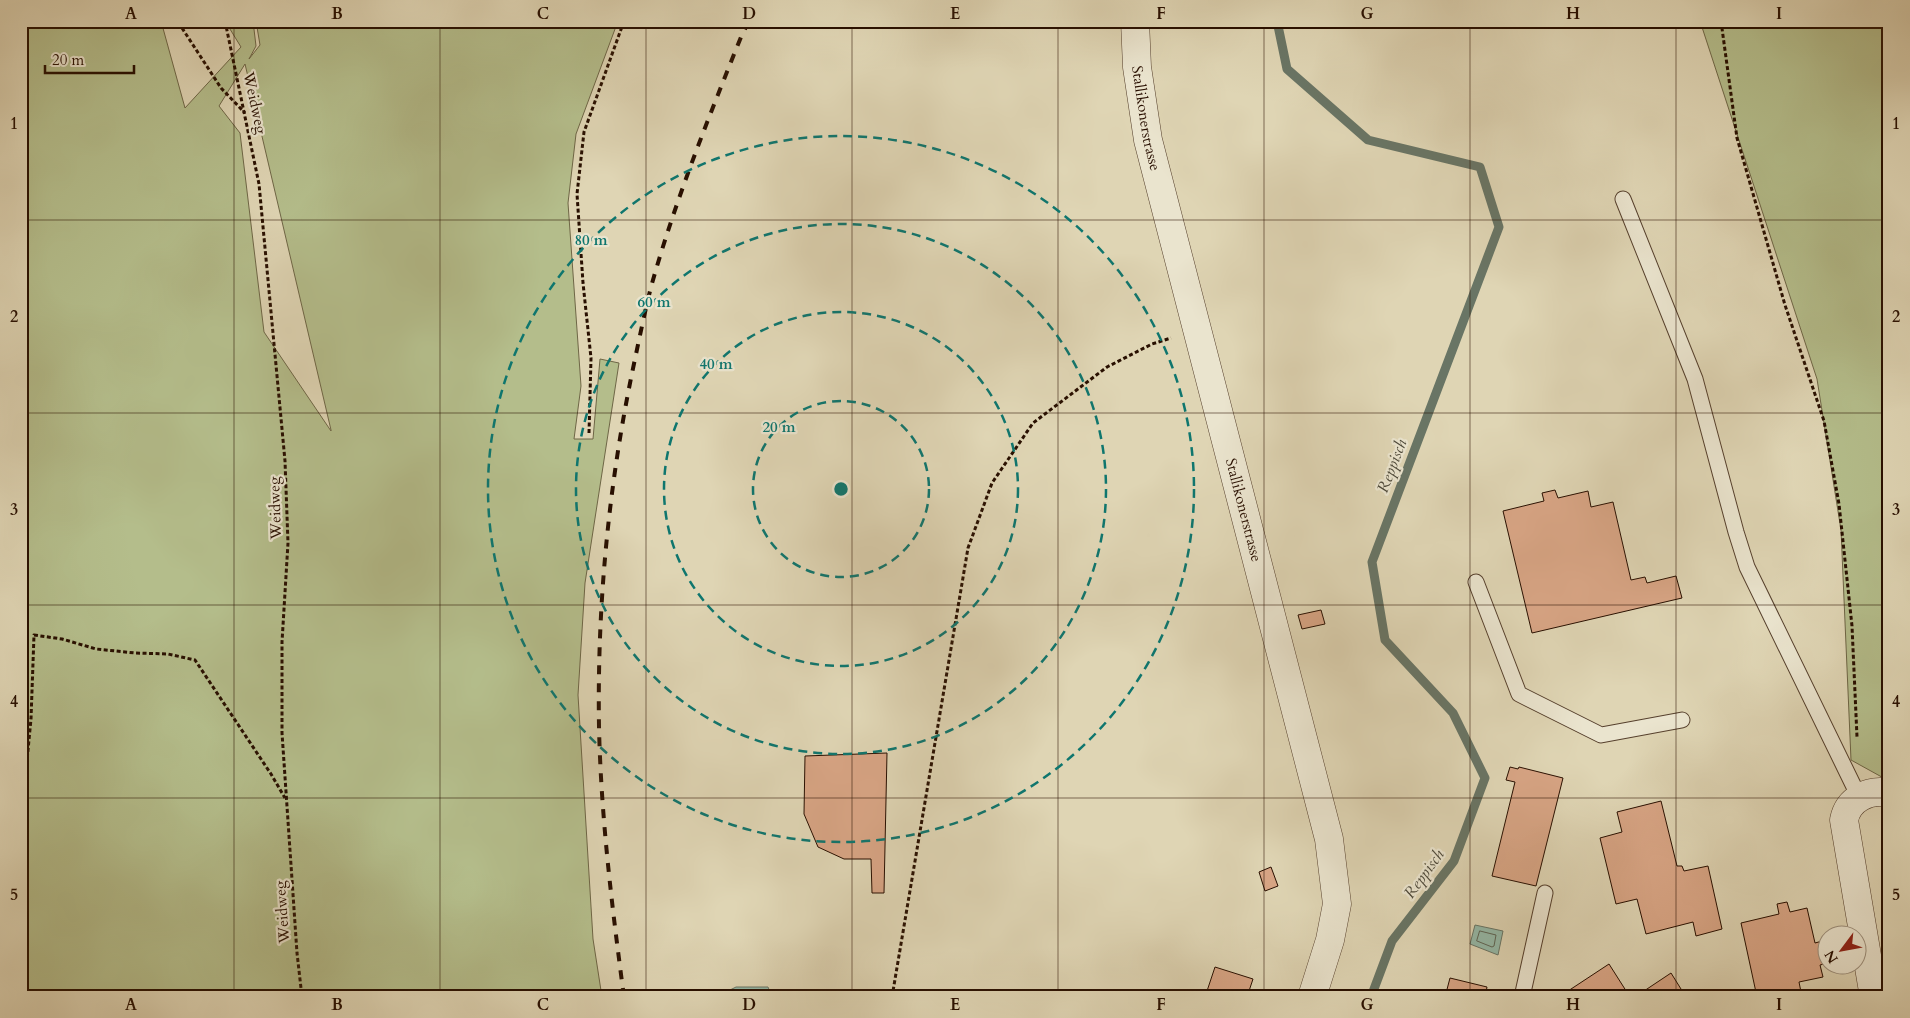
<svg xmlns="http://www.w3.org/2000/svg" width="1910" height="1018" font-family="Cardo,serif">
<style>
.green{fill:#b4bd8b;stroke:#6e6646;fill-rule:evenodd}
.water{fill:#95b9a8;stroke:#697565}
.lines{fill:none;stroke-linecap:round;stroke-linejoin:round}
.shore{stroke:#5e6454;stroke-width:1}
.stream{stroke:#697565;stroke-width:9}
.building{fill:#d8a585;stroke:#280f00}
.service-casing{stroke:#56402d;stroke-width:17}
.tertiary-casing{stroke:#56402d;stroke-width:29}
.path{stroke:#280f00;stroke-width:3;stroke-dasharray:4 2.5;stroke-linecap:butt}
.service{stroke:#eae4ce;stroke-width:15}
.tertiary{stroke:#eae4ce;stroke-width:28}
.rail{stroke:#280f00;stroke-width:4;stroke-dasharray:9 9;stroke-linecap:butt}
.grid{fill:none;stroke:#280f00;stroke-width:1;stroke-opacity:0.55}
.ring{fill:none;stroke:#0f766e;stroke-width:2.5;stroke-dasharray:9 6}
.labels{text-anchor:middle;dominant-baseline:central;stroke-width:4.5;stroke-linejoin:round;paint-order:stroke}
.street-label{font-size:15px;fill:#280f00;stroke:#eae4ce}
.water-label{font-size:16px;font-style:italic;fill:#4e4a3b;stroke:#eae4ce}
.centre{fill:#0f766e;stroke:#eae4ce;stroke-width:2.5}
.ring-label{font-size:15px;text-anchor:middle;font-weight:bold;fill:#0f766e;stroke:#eae4ce;stroke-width:4.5;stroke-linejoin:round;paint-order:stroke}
.neatline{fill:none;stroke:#280f00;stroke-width:2}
.grid-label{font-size:16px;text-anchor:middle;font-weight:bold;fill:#280f00}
</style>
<rect width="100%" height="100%" fill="#dfd5b4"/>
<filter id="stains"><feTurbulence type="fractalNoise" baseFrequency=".004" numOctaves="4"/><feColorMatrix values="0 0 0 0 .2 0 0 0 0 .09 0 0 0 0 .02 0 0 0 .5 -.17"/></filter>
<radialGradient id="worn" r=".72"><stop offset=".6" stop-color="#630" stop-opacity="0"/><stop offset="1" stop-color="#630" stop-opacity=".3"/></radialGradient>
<g class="green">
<path d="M 21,21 L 161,21 L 185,108 L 241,47 L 225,21 L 253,21 L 256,46 L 249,59 L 260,45 L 256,21 L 618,21 L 576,134 L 568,203 L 581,386 L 574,439 L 593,439 L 600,359 L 619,363 L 585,583 L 578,695 L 593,939 L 602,997 L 21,997 ZM 245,64 L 331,430 L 331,431 L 264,332 L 240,133 L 219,106 Z"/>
<polygon points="1700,21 1889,21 1889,781 1851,760 1841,530 1817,379"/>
</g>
<g class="water">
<polygon points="1475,925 1503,931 1498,955 1470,944"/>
<polygon points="736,987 768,987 772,997 726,997 730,990"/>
</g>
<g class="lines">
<polygon class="shore" points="1480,931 1496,935 1494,946 1492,947 1477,941"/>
<polyline class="stream" points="1277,21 1287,69 1368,140 1480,167 1499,227 1372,562 1385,640 1453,713 1485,778 1454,861 1392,941 1371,997"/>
</g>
<g class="building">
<polygon points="1555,490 1558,498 1588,491 1591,507 1613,502 1631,580 1645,577 1647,583 1676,576 1682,598 1532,633 1503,511 1544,501 1542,493"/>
<polygon points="1321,610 1325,624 1302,629 1298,615"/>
<polygon points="887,753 884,893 872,893 871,859 844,859 818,847 804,814 805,756"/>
<polygon points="1510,767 1518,769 1519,767 1563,778 1536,886 1492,876 1515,782 1506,780"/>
<polygon points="1661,801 1677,866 1682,866 1684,871 1708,866 1722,929 1696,936 1693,922 1646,934 1637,899 1616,904 1600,838 1622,832 1617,812"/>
<polygon points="1271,867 1278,886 1265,891 1259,872"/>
<polygon points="1787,902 1790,912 1807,908 1815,943 1826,940 1828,963 1820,965 1823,977 1799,982 1802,997 1757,997 1741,923 1779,914 1777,904"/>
<polygon points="1609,964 1630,997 1572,997 1568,991"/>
<polygon points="1215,967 1253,979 1247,997 1205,997"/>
<polygon points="1671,973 1686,997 1635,997"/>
<polygon points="1450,978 1487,987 1485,997 1445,997"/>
</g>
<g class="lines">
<g class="service-casing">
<g id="service">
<polyline points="1623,199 1695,379 1736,532 1747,567 1859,797"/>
<polyline points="1476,582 1519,694 1601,735 1682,720"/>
<polyline points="1522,997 1545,893"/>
</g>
</g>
<g class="tertiary-casing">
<g id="tertiary">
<path id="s1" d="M 1135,21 L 1137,67 L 1148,140 L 1329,839 L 1337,904 L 1330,940 L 1312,997"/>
<path d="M 1874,997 L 1844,820 C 1848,799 1869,789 1889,793"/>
</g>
</g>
<g class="path">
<polyline points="225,21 259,184 285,461 288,543 282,642 282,733 297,953 302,997"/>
<polyline points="1721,21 1737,138 1785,305 1824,421 1839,504 1852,626 1857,737"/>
<polyline points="182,28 221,88 245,113"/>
<polyline points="589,433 591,358 583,283 577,194 584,132 624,21"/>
<polyline points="21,823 31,719 34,635 62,639 96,649 135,653 168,654 195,660 271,774 285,798"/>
<polyline points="892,997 968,548 992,483 1033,423 1107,367 1152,344 1171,338"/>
</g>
<use href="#service" class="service"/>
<use href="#tertiary" class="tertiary"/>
<path class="rail" d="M 624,997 C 612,907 601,817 599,727 C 597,603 609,480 635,359 C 640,335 645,311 651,287 C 675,201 708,119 741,37 L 749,21"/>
</g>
<path class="grid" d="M 234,21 L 234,997M 440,21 L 440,997M 646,21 L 646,997M 852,21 L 852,997M 1058,21 L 1058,997M 1264,21 L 1264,997M 1470,21 L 1470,997M 1676,21 L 1676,997M 21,220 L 1889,220M 21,413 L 1889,413M 21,605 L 1889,605M 21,798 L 1889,798"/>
<g class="ring">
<circle cx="841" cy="489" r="88"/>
<circle cx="841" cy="489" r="177"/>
<circle cx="841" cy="489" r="265"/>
<circle cx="841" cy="489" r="353"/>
</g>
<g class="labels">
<g class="street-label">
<text transform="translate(255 103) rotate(78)">Weidweg</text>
<text stroke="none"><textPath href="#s1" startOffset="98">Stallikonerstrasse</textPath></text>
<text transform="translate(275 508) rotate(-92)">Weidweg</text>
<text stroke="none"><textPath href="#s1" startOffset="502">Stallikonerstrasse</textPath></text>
<text transform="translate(282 912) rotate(-94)">Weidweg</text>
</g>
<g class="water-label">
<text transform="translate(1392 466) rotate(-69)">Reppisch</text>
<text transform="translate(1424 874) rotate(-54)">Reppisch</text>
</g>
</g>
<circle cx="841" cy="489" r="8" class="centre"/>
<g class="ring-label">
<text x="591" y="245">80 m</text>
<text x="654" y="307">60 m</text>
<text x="716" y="369">40 m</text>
<text x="779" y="432">20 m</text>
</g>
<rect width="1910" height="1018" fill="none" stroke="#dfd5b4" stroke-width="55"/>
<g transform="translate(1842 950) rotate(238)"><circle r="24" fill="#eae4ce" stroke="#9c8f7c"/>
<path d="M0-4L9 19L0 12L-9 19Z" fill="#8f2418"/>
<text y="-8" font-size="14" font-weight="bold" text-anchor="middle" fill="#280f00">N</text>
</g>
<path d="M45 65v8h89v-8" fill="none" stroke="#280f00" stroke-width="2.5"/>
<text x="52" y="65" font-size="15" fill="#280f00" stroke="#eae4ce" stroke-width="4" paint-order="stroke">20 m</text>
<rect x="28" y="28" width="1854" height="962" class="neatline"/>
<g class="grid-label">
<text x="131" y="19">A</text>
<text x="337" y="19">B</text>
<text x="543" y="19">C</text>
<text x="749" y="19">D</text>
<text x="955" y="19">E</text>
<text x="1161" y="19">F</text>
<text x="1367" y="19">G</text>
<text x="1573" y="19">H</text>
<text x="1779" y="19">I</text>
<text x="14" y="129">1</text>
<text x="1896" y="129">1</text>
<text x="14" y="322">2</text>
<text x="1896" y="322">2</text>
<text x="14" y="515">3</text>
<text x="1896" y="515">3</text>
<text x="14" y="707">4</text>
<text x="1896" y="707">4</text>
<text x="14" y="900">5</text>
<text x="1896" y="900">5</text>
<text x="131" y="1010">A</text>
<text x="337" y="1010">B</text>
<text x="543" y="1010">C</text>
<text x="749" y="1010">D</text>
<text x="955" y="1010">E</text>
<text x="1161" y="1010">F</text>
<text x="1367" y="1010">G</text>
<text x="1573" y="1010">H</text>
<text x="1779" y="1010">I</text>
</g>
<rect width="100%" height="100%" filter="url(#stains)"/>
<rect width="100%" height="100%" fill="url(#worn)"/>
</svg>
